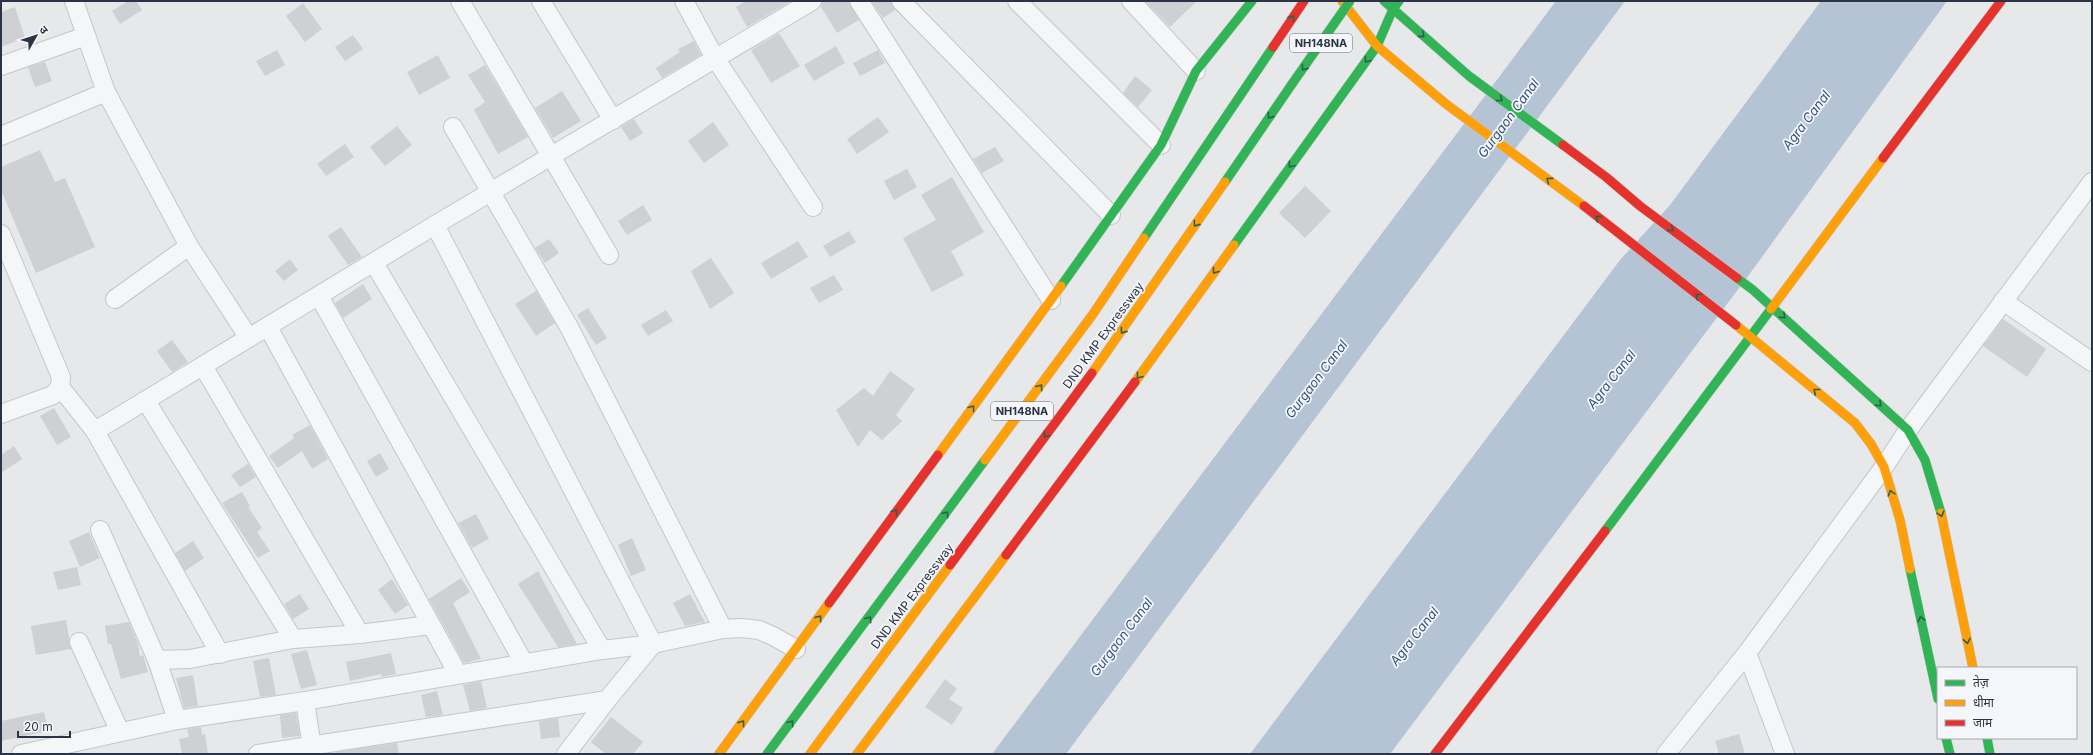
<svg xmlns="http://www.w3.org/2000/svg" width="2093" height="755" font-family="Inter,'Noto Sans Devanagari',sans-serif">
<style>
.water{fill:#b4c4d5}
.building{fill:#ced0d3}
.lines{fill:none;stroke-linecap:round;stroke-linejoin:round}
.street-casing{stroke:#c4c6c8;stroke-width:20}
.fast-casing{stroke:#c4c6c8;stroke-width:10}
.slow-casing{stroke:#c4c6c8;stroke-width:10}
.jam-casing{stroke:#c4c6c8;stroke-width:10}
.street{stroke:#f5f6f7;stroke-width:18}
.fast{stroke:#30b455;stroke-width:9}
.slow{stroke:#ff9f0a;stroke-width:9}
.jam{stroke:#e5322d;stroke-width:9}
.fast-bridge-casing{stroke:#b8bbbf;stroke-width:10;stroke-linecap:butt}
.fast-bridge{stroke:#30b455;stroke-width:9}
.oneway{stroke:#2d614b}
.labels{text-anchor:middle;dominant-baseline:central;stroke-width:3.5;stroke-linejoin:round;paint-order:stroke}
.shield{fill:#f4f6f9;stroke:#676e7b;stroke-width:1}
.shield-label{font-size:11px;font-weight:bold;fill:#2b3445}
.street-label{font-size:12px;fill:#2b3445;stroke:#f4f6f9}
.water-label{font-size:13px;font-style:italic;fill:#34527a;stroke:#f4f6f9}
</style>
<rect width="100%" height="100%" fill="#e6e8ea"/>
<g class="water">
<polygon points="1556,1 1625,1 1066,754 992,754"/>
<polygon points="1821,1 1947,1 1754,268 1390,754 1250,754 1620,260 1670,205"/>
</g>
<g class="building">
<polygon points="128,1 136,1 142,10 120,24 112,11"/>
<polygon points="746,1 791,1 747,27 736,7"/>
<polygon points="822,1 849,1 859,20 837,33 821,7"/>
<polygon points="871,1 891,1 895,10 883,18"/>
<polygon points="1145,1 1197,1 1170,27"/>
<polygon points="303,3 322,29 305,42 286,16"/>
<polygon points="15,7 25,38 1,47 1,12"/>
<polygon points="779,33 800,66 771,83 751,50"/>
<polygon points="353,35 363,49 345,61 335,47"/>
<polygon points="694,41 701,55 662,78 656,68 680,52 678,49"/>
<polygon points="836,46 845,63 814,81 804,65"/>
<polygon points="277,50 285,65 265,76 256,61"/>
<polygon points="878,50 885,63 860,76 853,63"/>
<polygon points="438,55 450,78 419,95 407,72"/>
<polygon points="45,62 52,81 35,87 28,67"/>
<polygon points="485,65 528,137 498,154 474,110 485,102 468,75"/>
<polygon points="1135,76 1152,90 1138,107 1123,93"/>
<polygon points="562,91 581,121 553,138 535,108"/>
<polygon points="878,117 889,132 857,154 847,139"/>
<polygon points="634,119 643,133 630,141 621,127"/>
<polygon points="713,122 729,145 704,163 688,141"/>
<polygon points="397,126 412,145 385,166 370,147"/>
<polygon points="345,144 354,157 326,176 317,164"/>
<polygon points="995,147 1004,161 982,173 973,159"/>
<polygon points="40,150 55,182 65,178 95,247 36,273 1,190 1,167"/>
<polygon points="907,169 917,187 894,200 884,181"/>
<polygon points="952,177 984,232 951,251 964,275 932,292 903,238 936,220 921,195"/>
<polygon points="1305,186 1331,211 1305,238 1279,213"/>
<polygon points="643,205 652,220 627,235 618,221"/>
<polygon points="341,227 362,257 348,265 328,236"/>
<polygon points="849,231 856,242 830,257 823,246"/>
<polygon points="549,239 559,253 545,263 535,248"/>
<polygon points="798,241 808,257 771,279 761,263"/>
<polygon points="711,258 734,293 710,309 691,271"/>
<polygon points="290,259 298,270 284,281 275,271"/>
<polygon points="834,275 843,290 819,303 810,288"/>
<polygon points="363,284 372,299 343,318 335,303"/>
<polygon points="536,291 555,323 536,336 515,304"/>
<polygon points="588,308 607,338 596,345 577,315"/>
<polygon points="666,310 673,321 648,336 641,325"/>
<polygon points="2003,319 2046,349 2027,377 1983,346"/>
<polygon points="172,340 188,362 172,372 157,351"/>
<polygon points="890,371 915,389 896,415 902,421 882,440 870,430 858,447 836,410 864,388 873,396"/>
<polygon points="54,408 71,437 57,445 40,416"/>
<polygon points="310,425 328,459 312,469 302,451 278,468 269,456 294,438 292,435"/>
<polygon points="14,446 22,459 1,473 1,455"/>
<polygon points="380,453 389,469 376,477 367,461"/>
<polygon points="248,464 256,477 240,487 231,475"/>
<polygon points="242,492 250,506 248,507 262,528 257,532 270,551 258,558 222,503"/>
<polygon points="476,514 489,539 472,548 458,523"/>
<polygon points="89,532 100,558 80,567 69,541"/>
<polygon points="632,538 646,570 631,576 618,545"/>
<polygon points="193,541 204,558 185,571 175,553"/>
<polygon points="77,567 81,585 58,590 53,572"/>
<polygon points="538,571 577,644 558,647 518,584"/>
<polygon points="461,578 470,592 453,603 481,659 464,663 429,599"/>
<polygon points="392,579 408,605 395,614 378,590"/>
<polygon points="300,594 309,609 293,619 284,604"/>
<polygon points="690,594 705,622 685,626 673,603"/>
<polygon points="66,620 71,649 36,655 31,626"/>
<polygon points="129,622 138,644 140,656 143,655 148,672 121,679 111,644 108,644 105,626"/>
<polygon points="307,650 317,685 301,689 291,654"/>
<polygon points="391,653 396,674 382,677 381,674 350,681 346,662"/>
<polygon points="269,658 276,695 260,697 253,661"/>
<polygon points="193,675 198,706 184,708 176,678"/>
<polygon points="945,679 957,689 949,699 963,708 952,725 925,707"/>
<polygon points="481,681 487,708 470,711 463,685"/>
<polygon points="437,691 443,715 426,717 421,695"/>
<polygon points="44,712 48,731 1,741 1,721"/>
<polygon points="296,713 300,736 282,738 280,715"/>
<polygon points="611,717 643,742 633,754 606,754 591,742"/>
<polygon points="558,718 560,737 541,739 539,721"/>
<polygon points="201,727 202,735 205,734 208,754 182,754 179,739 189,737 187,729"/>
<polygon points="1739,734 1745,754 1719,754 1715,741"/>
<polygon points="397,743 399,754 336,754 336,752"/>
</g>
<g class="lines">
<g class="street-casing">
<g id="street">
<polyline points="74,1 106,92 189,246 249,338"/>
<polyline points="460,1 609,255"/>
<polyline points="541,1 613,120"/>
<polyline points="684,1 715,58 813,207"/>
<polyline points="859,1 1051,300"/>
<polyline points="901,1 1111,215"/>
<polyline points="1017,1 1161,145"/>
<polyline points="1131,1 1196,71"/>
<polyline points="1,66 86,36"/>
<polyline points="453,127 569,327 723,629"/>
<polyline points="1,136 106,92"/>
<polyline points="435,225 653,644 607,700 566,754"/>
<polyline points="1,234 61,377 60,387 95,431 220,654"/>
<polyline points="374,263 602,650"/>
<polyline points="319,296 524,663"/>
<polyline points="115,299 189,246"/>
<polyline points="2003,301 2092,362"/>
<polyline points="268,327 458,674"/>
<polyline points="203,366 360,634"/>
<polyline points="146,401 293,639"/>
<polyline points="1,414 53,395 60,387"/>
<polyline points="95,431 435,225 812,1"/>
<polyline points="100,530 157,660 177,720"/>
<polyline points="79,642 120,732"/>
<polyline points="1747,653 1785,754"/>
<polyline points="157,660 190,659 293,639 360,634 430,625"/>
<polyline points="305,701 313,754"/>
<polyline points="21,754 177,720 305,701 602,650 653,644 723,629 742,628 759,630 773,636 796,649"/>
<polyline points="258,754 607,700"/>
<polyline points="1666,754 1747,653 1884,467 1908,430 2092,182"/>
</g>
</g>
<g class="fast-casing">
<g id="fast">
<polyline points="1384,1 1469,76 1563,145"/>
<polyline points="1225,182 1292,84"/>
<polyline points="1144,238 1273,47"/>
<polyline points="1234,245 1377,46 1393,9 1399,1"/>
<polyline points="1737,278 1753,290 1908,430 1925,460 1941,513"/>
<polyline points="1061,286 1161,145 1196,71 1252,1"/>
<polyline points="1605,531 1771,309"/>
<polyline points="1910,569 1938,699"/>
<polyline points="1946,738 1950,754"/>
<polyline points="1987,738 1990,754"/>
<polyline points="767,754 985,460"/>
</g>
</g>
<g class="slow-casing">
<g id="slow">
<polyline points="1342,1 1377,46 1446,104 1584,206"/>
<polyline points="1771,309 1883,158"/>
<polyline points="1736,325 1855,423 1871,444 1884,467 1900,520 1910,569"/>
<polyline points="1092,373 1225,182"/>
<polyline points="1135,382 1234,245"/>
<polyline points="938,455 1061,286"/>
<polyline points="985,460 1093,314 1144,238"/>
<polyline points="1941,513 1973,668"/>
<polyline points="719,754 829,603"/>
<polyline points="810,754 950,565"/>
<polyline points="857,754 1006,555"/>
</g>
</g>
<g class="jam-casing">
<g id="jam">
<polyline points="1273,47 1304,1"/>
<polyline points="1563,145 1606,177 1640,206 1737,278"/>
<polyline points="1883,158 2001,1"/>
<polyline points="1584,206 1736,325"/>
<polyline points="1006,555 1135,382"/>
<polyline points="950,565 1092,373"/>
<polyline points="829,603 938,455"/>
<polyline points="1435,754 1605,531"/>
</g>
</g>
<use href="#street" class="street"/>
<use href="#fast" class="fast"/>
<use href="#slow" class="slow"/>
<use href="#jam" class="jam"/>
<g class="fast-bridge-casing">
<polyline id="fast-bridge" points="1292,84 1350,1"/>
</g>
<use href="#fast-bridge" class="fast-bridge"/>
</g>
<defs><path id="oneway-chevron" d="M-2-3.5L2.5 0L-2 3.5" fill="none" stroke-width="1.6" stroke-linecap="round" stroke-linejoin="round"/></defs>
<g class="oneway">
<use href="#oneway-chevron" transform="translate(1292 18) rotate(-55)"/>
<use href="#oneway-chevron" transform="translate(1422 35) rotate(41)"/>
<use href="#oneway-chevron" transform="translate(1367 60) rotate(126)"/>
<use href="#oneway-chevron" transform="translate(1304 68) rotate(125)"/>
<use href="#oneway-chevron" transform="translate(1500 99) rotate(37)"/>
<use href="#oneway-chevron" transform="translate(1270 116) rotate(125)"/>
<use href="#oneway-chevron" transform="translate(1291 165) rotate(126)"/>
<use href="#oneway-chevron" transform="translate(1549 180) rotate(-144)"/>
<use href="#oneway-chevron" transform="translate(1598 218) rotate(-140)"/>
<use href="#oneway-chevron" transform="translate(1196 224) rotate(125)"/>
<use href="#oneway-chevron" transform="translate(1671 229) rotate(36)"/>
<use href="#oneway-chevron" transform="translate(1215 271) rotate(126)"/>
<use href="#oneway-chevron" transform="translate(1698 296) rotate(-142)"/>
<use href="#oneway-chevron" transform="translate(1783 316) rotate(42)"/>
<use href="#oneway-chevron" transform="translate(1123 331) rotate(125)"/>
<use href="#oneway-chevron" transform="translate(1139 376) rotate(127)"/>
<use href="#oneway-chevron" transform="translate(1040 387) rotate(-54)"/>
<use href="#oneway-chevron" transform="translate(1816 391) rotate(-141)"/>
<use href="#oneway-chevron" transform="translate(1879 404) rotate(42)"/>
<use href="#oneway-chevron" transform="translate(972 408) rotate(-54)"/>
<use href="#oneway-chevron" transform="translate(1046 435) rotate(126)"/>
<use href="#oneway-chevron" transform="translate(1891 493) rotate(-107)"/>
<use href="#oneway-chevron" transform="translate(895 512) rotate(-54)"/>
<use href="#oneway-chevron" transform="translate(946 514) rotate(-54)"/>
<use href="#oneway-chevron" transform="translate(1941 514) rotate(74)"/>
<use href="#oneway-chevron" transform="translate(819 618) rotate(-54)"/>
<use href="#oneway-chevron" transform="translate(869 619) rotate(-53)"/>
<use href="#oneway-chevron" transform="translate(1921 619) rotate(-102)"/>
<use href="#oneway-chevron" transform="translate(1967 641) rotate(79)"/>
<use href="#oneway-chevron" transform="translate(742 723) rotate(-54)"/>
<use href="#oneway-chevron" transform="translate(791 723) rotate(-53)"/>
</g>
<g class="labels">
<g class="shield">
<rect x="1290" y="34" width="62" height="18" rx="3"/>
<rect x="991" y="402" width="62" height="18" rx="3"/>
</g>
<g class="shield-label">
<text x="1321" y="43">NH148NA</text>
<text x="1022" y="411">NH148NA</text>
</g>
<g class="street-label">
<text transform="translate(1103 335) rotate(-54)">DND KMP Expressway</text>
<text transform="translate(912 596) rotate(-53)">DND KMP Expressway</text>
</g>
<g class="water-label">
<text transform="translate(1508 118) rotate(-54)">Gurgaon Canal</text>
<text transform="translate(1806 120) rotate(-53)">Agra Canal</text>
<text transform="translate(1316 379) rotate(-53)">Gurgaon Canal</text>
<text transform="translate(1611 379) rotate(-52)">Agra Canal</text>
<text transform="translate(1414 636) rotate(-52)">Agra Canal</text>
<text transform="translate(1121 637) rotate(-53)">Gurgaon Canal</text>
</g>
</g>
<rect width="2093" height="755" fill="none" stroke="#2b3445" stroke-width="4"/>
<rect x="1937" y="667" width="140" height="72" fill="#f4f6f9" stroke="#a4a8b1"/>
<rect x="1945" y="680" width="20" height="6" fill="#30b455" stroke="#a4a8b1"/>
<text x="1973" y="687" font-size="12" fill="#2b3445">तेज़</text>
<rect x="1945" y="700" width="20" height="6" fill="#ff9f0a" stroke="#a4a8b1"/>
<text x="1973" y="707" font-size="12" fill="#2b3445">धीमा</text>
<rect x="1945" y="720" width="20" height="6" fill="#e5322d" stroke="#a4a8b1"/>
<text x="1973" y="727" font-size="12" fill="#2b3445">जाम</text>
<g transform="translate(36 36) rotate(51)" stroke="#f4f6f9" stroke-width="3" paint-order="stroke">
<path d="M0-3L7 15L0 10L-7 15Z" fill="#2b3445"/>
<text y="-6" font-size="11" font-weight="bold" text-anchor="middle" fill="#2b3445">उ</text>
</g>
<path d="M18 731v6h52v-6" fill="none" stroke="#2b3445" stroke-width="2"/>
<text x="24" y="731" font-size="12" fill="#2b3445" stroke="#f4f6f9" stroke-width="3" paint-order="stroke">20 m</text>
</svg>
